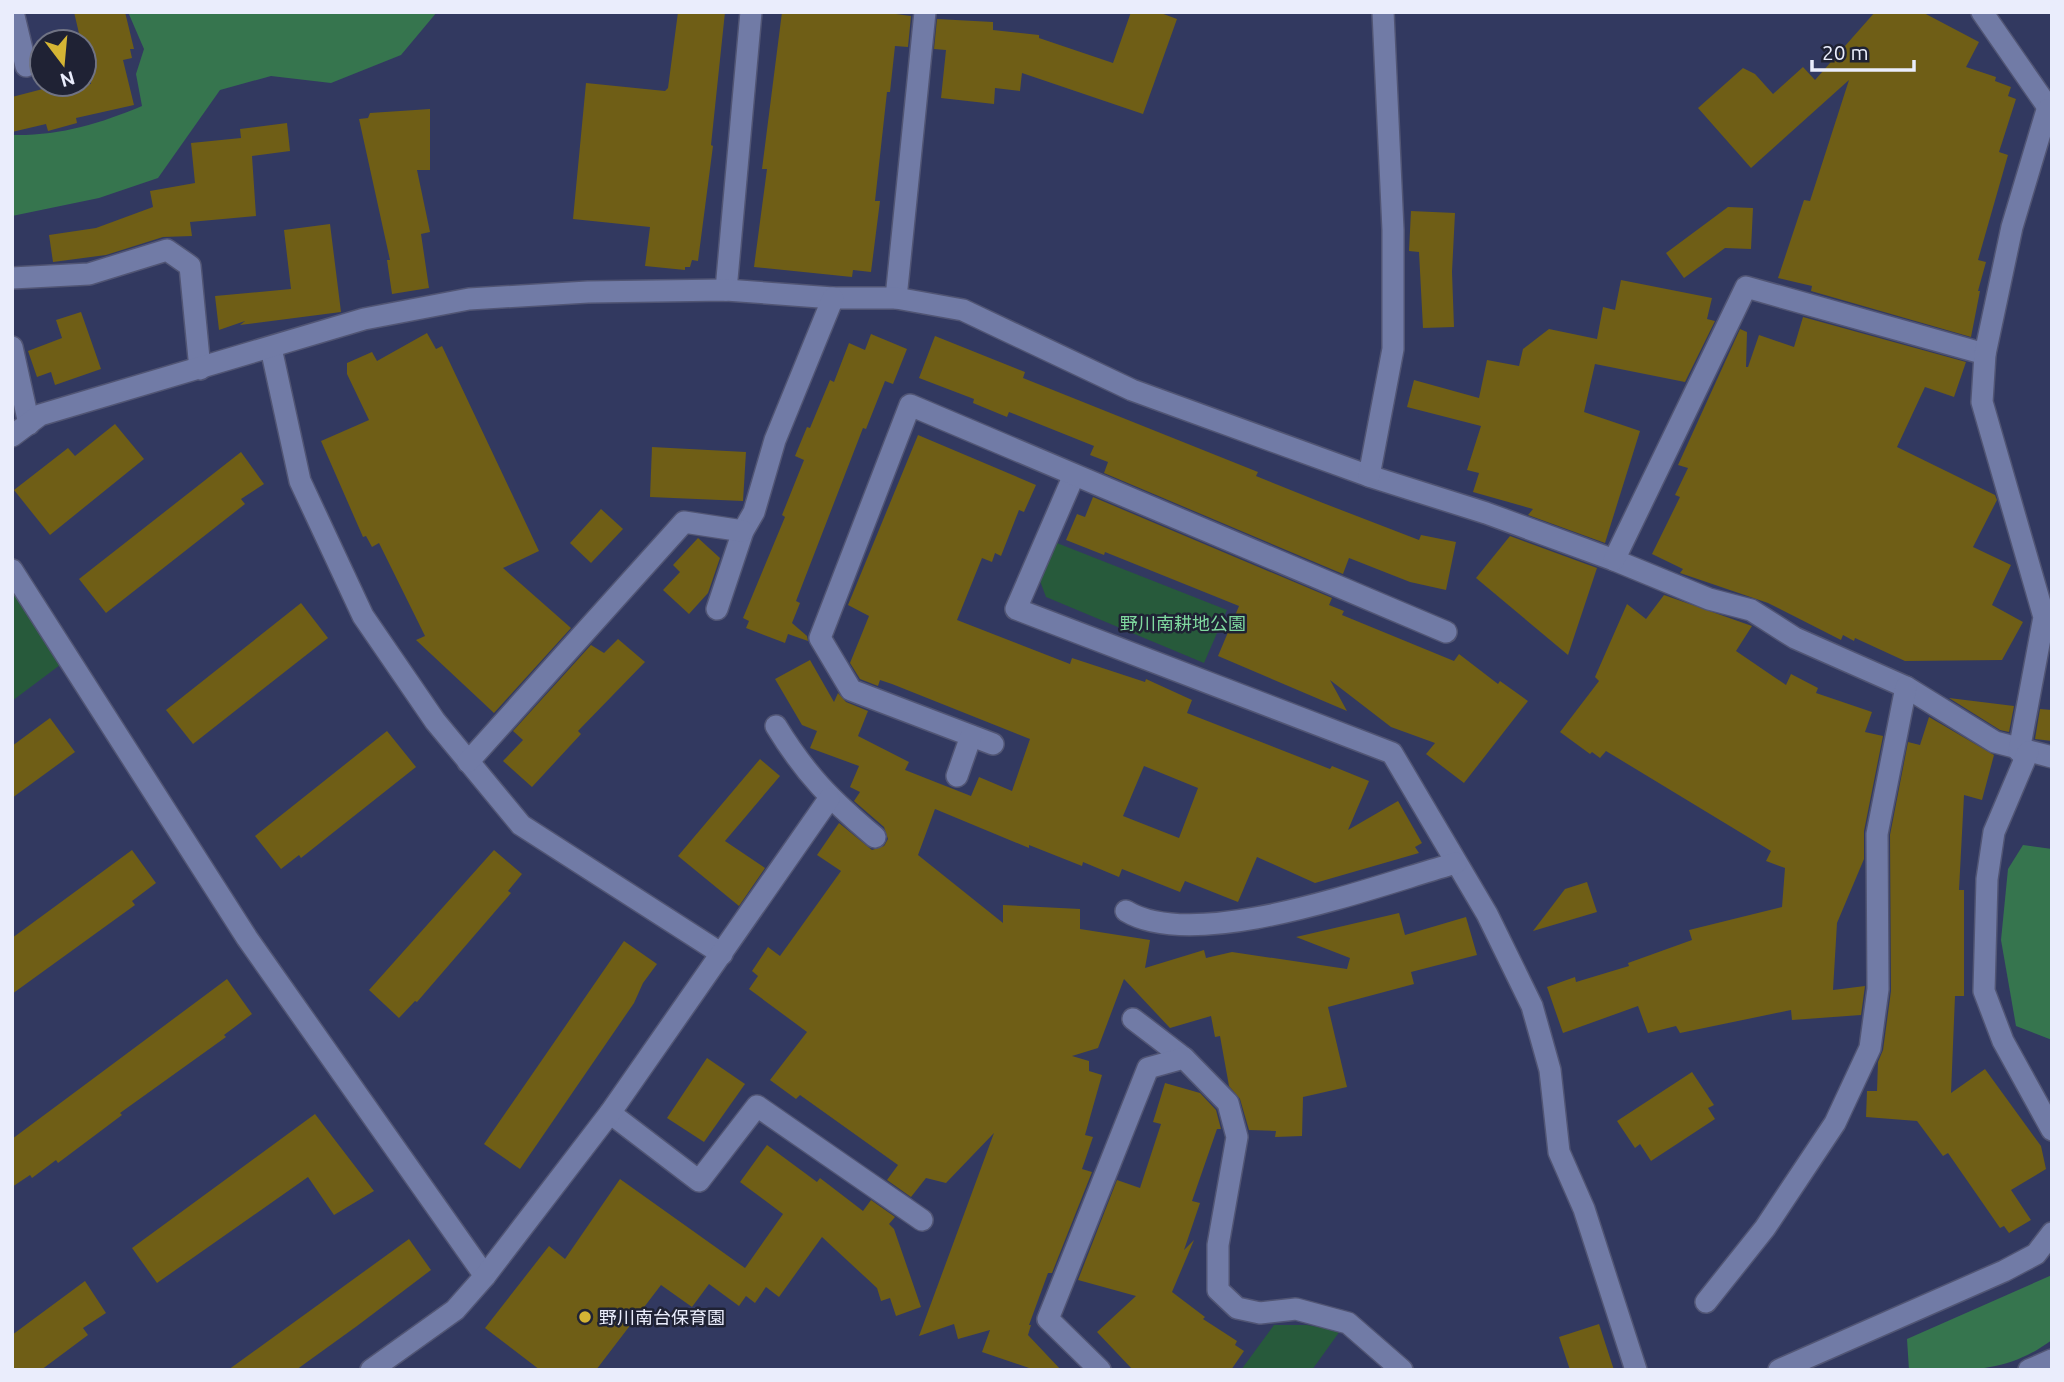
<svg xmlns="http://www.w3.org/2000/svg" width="2064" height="1382" font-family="Ubuntu,'Noto Sans JP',sans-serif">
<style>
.green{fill:#275a3b}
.forest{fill:#36754e}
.building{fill:#6f5e16;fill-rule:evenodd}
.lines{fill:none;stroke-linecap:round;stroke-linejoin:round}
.minor-casing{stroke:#515574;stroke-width:24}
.minor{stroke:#717ba6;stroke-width:21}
.poi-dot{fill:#d5b534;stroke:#1f2234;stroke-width:2.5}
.labels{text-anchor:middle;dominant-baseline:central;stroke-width:5;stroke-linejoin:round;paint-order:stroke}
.park-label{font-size:18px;fill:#7fd99f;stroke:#1f2234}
.poi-label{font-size:18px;fill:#eaedfc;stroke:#1f2234;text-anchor:start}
</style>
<rect width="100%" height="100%" fill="#323960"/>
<g class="green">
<polygon points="1057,543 1227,610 1204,663 1046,597 1040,581"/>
<polygon points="12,591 60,665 12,701"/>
<polygon points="1274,1325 1307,1325 1340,1331 1312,1370 1241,1370"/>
</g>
<g class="forest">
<path d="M 128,12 L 437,12 L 401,55 L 331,83 L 271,76 L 220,90 L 158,178 L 99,198 L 12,216 L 12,135 C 59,136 99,124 142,106 L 136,74 L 144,49 Z"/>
<polygon points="2023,845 2052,849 2052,1040 2016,1026 2001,940 2008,869"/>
<path d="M 2052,1275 L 2052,1340 C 2004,1375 1965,1370 1909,1370 L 1907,1339 Z"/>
</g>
<g class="building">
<polygon points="74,12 125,12 134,49 130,49 132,58 123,60 134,105 76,118 77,123 48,131 46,124 12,132 12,97 62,84 91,84 84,42 81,42"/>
<polygon points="678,12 725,12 711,145 713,146 698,261 692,260 690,267 685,267 685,270 645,266 650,227 573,219 586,83 665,91 668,88"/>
<polygon points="782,12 881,12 911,16 908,47 895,46 890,92 887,92 875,201 880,201 871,272 853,270 852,277 754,267 767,169 762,169"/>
<polygon points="1131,12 1158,12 1177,19 1143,114 1022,73 1020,91 995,88 994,104 941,98 946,50 934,49 937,19 993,22 993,30 1039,35 1039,38 1113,63"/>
<polygon points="1875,12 1922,12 1979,42 1966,67 1996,77 1995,81 2011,87 2008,96 2016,99 1999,152 2008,155 1978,260 1986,262 1978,291 1980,291 1971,337 1811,291 1812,286 1778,278 1804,200 1810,201 1849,80 1751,168 1698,108 1743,68 1755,74 1773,94 1803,67 1815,80"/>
<polygon points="430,109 430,170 417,170 430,232 421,234 429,288 392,294 387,260 390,260 359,119 368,118 370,113"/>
<polygon points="287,123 290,151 252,156 256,216 190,222 192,236 163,237 106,255 53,262 49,235 96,228 153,207 150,191 195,183 191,143 241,138 240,129"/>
<polygon points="1728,207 1753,208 1751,249 1725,248 1684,278 1666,253"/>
<polygon points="1411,211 1455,213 1452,272 1454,327 1423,328 1419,252 1409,251"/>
<polygon points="330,224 341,312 240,325 245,321 219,330 215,296 291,289 284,230"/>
<polygon points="1621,280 1712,298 1707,319 1715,321 1685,382 1595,364 1584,412 1640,431 1605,543 1528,515 1533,509 1473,492 1479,473 1467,470 1481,426 1407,407 1414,380 1479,398 1487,360 1519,366 1523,349 1549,329 1597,339 1603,307 1615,310"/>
<polygon points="81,312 101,369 55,385 51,372 37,377 28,351 62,338 56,320"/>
<polygon points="1803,317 1966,362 1954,397 1925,387 1897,447 1995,495 1997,500 1973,547 2011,565 1992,605 2023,622 2002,660 1905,661 1855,638 1854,641 1843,635 1841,640 1768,603 1680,573 1683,569 1652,554 1680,497 1675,495 1688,468 1678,465 1740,329 1747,332 1746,367 1748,367 1759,335 1794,347"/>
<polygon points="427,333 436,349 442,346 539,551 503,568 571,628 494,713 416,640 425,636 379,543 372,547 366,536 363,537 321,441 369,420 347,374 347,363 372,352 377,361"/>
<polygon points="871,334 907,349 893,384 885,381 866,429 863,428 796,601 800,603 792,623 807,636 808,641 788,634 785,643 746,628 749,621 743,618 785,517 782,515 804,460 795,456 807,427 810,428 830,380 834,382 849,343 865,350"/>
<polygon points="935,336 1025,372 1023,378 1258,472 1256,476 1323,503 1419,540 1421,535 1456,542 1446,590 1410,582 1349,558 1343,574 1104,473 1108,462 1090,455 1094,446 1009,412 1007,417 973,403 974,399 919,378"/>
<polygon points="115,424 144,459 50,535 14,490 68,448 75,456"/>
<path d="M 918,435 L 1036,485 L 1024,512 L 1019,510 L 1001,556 L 995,553 L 992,562 L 982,558 L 957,620 L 1070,664 L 1072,658 L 1145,682 L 1146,679 L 1192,700 L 1187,713 L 1330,769 L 1332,766 L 1369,781 L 1348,830 L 1398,801 L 1422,843 L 1415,847 L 1419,853 L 1315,883 L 1257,857 L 1238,902 L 1185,881 L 1180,892 L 1122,869 L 1119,877 L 1083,862 L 1082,866 L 1029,845 L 1029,848 L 935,809 L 918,855 L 1003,923 L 1003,905 L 1080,909 L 1080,929 L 1150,940 L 1145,968 L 1204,950 L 1206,958 L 1232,952 L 1347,969 L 1350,958 L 1296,937 L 1399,913 L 1405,935 L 1466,917 L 1477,955 L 1411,972 L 1414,984 L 1328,1007 L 1347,1087 L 1303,1097 L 1302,1136 L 1275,1137 L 1276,1131 L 1249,1130 L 1240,1099 L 1229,1086 L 1220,1036 L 1215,1037 L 1211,1016 L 1170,1028 L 1124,979 L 1098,1048 L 1072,1056 L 1089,1061 L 1089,1071 L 1102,1075 L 1085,1135 L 1093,1137 L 1082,1169 L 1092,1172 L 1052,1273 L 1048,1273 L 1029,1325 L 1031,1325 L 1028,1335 L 1061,1370 L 1035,1370 L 982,1352 L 990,1330 L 958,1339 L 954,1324 L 919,1336 L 994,1133 L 946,1183 L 926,1178 L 911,1197 L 887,1180 L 898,1165 L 800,1095 L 796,1099 L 770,1080 L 807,1032 L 749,989 L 758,976 L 752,971 L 768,947 L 780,956 L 841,871 L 817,855 L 839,823 L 872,850 L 884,846 L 888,839 L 884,827 L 854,801 L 860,792 L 850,787 L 859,766 L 810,748 L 817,731 L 802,725 L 775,679 L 810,660 L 834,702 L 838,693 L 846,702 L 868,711 L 858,736 L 909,762 L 905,770 L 971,796 L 979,777 L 1012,791 L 1030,739 L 892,684 L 880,680 L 878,686 L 860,679 L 850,663 L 869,616 L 848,605 ZM 1144,766 L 1198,788 L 1179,838 L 1123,816 Z"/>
<polygon points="652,447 746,452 743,501 650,497"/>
<polygon points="241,452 264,484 241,499 245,504 106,613 79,579"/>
<polygon points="1093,497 1332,598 1329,605 1344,611 1342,615 1454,661 1459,654 1498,684 1500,681 1528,701 1464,783 1426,754 1435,743 1391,727 1330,680 1347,711 1218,656 1239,606 1105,552 1104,555 1066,540 1077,514 1085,517"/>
<polygon points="601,509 623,529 591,563 570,543"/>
<polygon points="1510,536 1597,568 1568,655 1476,578"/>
<polygon points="698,538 720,558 708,593 689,614 663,590 680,572 673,565"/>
<polygon points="1664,595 1752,626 1736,651 1786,685 1791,674 1818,688 1816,693 1872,712 1865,732 1883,736 1864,831 1864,859 1837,923 1833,990 1865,986 1861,1015 1792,1020 1791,1010 1680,1033 1676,1026 1648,1033 1638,1006 1563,1033 1547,987 1575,977 1576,982 1629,966 1628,963 1692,940 1689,930 1782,907 1785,868 1766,861 1771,851 1606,751 1600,758 1592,752 1590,754 1560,732 1599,681 1595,677 1627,604 1646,619"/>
<polygon points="301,603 328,638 193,744 166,710"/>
<polygon points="618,639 645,662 578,731 581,734 532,787 503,761 523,740 513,731 591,645 604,653"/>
<polygon points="1949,698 2014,706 2009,732 2000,730"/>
<polygon points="2040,709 2052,710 2052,741 2035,739"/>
<polygon points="1929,717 1994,755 1982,800 1964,795 1959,890 1964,890 1964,996 1955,996 1951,1093 1985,1069 2041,1146 2046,1169 2011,1190 2031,1220 2009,1233 2004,1226 2000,1228 1948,1153 1943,1156 1917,1121 1866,1117 1867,1091 1877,1091 1878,1062 1883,1050 1891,991 1890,835 1908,742 1920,745"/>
<polygon points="50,718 75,752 12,798 12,746"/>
<polygon points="387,731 416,767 301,858 299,855 281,869 255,836"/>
<polygon points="760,759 780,776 725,841 765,868 739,906 678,856"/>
<polygon points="132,850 156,883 132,901 135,905 12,994 12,938"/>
<polygon points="494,850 522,874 508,891 511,893 417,1002 415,1001 399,1018 369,990"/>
<polygon points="1587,882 1597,912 1533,931 1565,889"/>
<polygon points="624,941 657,964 643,983 634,1003 520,1169 484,1144"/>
<polygon points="227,979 252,1014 224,1035 226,1037 120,1113 122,1115 58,1163 56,1160 32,1178 30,1175 12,1187 12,1139"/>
<polygon points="707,1058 745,1084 704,1142 667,1118"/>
<polygon points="1692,1072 1714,1105 1708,1108 1715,1119 1651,1161 1640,1144 1635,1148 1617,1121"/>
<polygon points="1165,1083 1200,1093 1216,1110 1221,1129 1217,1129 1192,1201 1200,1203 1184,1250 1194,1240 1172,1292 1205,1317 1203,1319 1237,1341 1235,1345 1244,1351 1231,1370 1133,1370 1097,1332 1136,1296 1078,1280 1117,1180 1140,1188 1161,1124 1153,1122"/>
<polygon points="315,1114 374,1191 334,1215 308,1177 157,1283 132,1248"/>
<polygon points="767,1145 817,1182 820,1178 863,1211 871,1200 895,1217 889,1224 894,1229 921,1307 896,1316 890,1298 881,1301 877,1288 822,1237 779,1297 766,1287 755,1303 746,1296 739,1306 709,1284 692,1307 661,1285 596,1370 540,1370 485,1328 549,1246 565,1259 620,1179 745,1268 783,1214 740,1182"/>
<polygon points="409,1239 431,1270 357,1326 296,1370 228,1370"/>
<polygon points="85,1281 106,1313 83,1328 88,1335 41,1370 12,1370 12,1335"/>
<polygon points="1599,1324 1614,1370 1570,1370 1559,1337"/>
</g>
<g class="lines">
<g class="minor-casing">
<g id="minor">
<polyline points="13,12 26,66"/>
<polyline points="1982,12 2052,113"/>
<polyline points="12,278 89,274 167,250 190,266 200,369"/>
<polyline points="726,290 751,12"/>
<polyline points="896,298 925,12"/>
<polyline points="12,347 29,424"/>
<polyline points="271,348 300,481 363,616 435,721 521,825 722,954"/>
<polyline points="12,436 40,415 364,319 469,299 588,292 726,290 833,298 896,298 963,310 1132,390 1369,476 1486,513 1614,560 1709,599 1751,610 1795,638 1906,687 1995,742 2052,757"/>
<polyline points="1074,475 1016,609 1392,753 1487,914 1532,1006 1550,1070 1559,1152 1584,1209 1636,1370"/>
<polyline points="1369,476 1393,349 1393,230 1383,12"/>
<polyline points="1614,560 1746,287 1985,354"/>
<polyline points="12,570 247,938 485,1276"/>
<polyline points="717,609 743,531 754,512 775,440 833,298"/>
<path d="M 776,726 C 806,775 831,800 875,837"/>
<polyline points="993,744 851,690 820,638 910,405 1446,632"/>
<polyline points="2019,751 2044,617 1982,402 1985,354 2012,227 2047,110"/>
<polyline points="2028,752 1994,832 1987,879 1984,991 2003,1041 2052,1130"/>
<polyline points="468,762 684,522 743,531"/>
<polyline points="957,776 971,736"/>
<path d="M 1126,911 C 1197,954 1377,885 1456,863"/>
<polyline points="1133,1019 1184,1058"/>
<polyline points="610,1113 699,1181 757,1106 922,1220"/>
<polyline points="1706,1302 1765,1228 1835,1123 1870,1048 1878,989 1877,834 1906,687"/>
<polyline points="371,1370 455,1310 485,1276 610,1113 829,799"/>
<polyline points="1100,1370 1048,1319 1148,1068 1184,1058 1228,1103 1237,1137 1218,1245 1218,1290 1237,1308 1260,1313 1296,1309 1348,1323 1402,1370"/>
<polyline points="1779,1370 2004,1271 2036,1254 2052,1233"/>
<polyline points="2029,1370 2052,1360"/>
</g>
</g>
<use href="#minor" class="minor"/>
</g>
<circle class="poi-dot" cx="585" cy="1317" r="7"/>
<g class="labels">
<g class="park-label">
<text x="1183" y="623">野川南耕地公園</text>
</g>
<g class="poi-label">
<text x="599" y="1317">野川南台保育園</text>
</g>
</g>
<rect width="2064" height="1382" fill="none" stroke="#eaedfc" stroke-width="28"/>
<g transform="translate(63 63) rotate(164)"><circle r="33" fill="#1f2234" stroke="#707384" stroke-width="2"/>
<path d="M0-5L12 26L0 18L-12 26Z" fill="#d5b534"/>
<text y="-10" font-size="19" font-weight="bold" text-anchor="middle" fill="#eaedfc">N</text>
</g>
<path d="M1812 60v10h102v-10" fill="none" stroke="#eaedfc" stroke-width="3.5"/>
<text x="1822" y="60" font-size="21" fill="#eaedfc" stroke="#1f2234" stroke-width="5" paint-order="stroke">20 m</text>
</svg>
